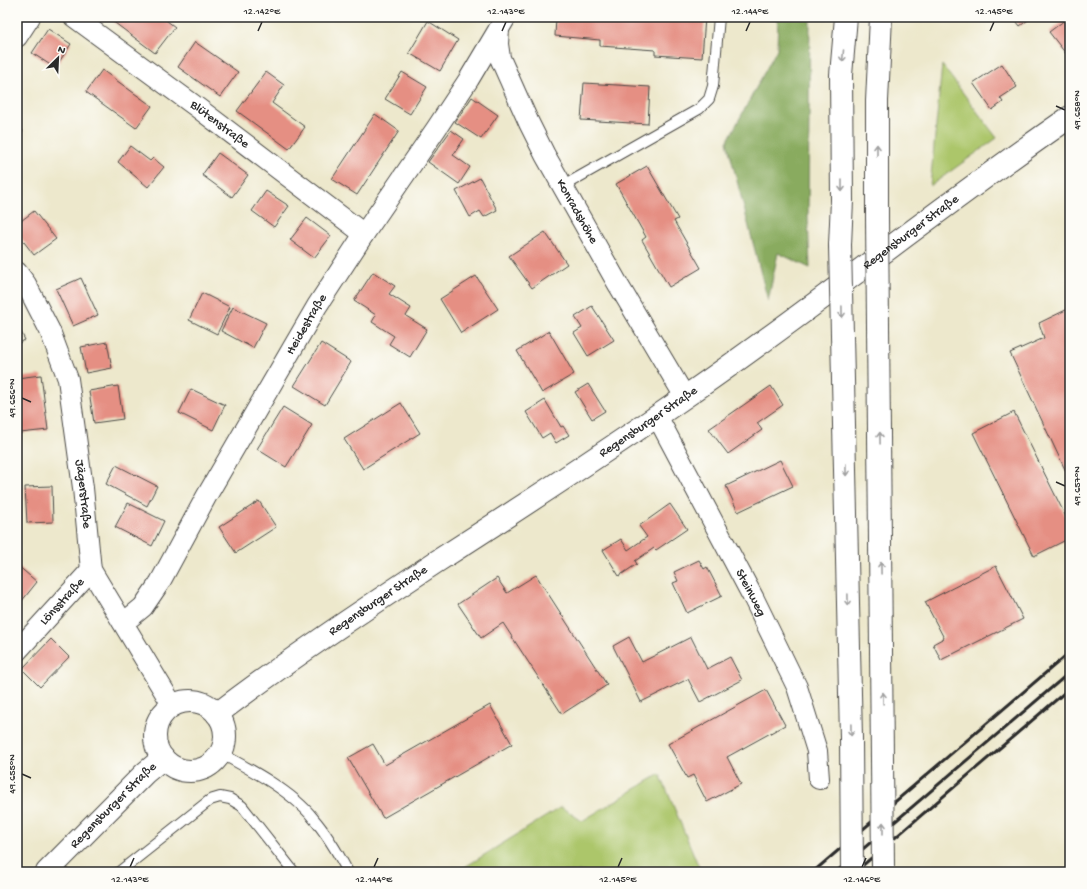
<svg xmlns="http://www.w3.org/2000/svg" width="1087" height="889" font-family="'Gochi Hand',sans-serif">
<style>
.green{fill:#acc66b;stroke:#6c784b}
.forest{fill:#89ab5f;stroke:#5a6b45}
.building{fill:#e58f83}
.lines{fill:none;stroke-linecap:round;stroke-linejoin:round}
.lane-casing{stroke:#484743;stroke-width:12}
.street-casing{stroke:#484743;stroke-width:22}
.secondary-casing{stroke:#484743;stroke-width:24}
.highway-casing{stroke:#484743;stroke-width:24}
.lane{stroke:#fff;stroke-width:10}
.street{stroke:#fff;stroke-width:20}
.secondary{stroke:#fff;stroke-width:22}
.highway{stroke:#fff;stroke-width:22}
.rail{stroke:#2b2b2b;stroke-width:3}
.highway-bridge-casing{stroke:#484743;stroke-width:24;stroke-linecap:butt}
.highway-bridge{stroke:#fff;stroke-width:22}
.oneway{stroke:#a0a0a0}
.ticks{fill:none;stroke:#2b2b2b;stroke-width:1.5}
.labels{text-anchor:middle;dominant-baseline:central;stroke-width:4;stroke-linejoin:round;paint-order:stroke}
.street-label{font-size:13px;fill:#2b2b2b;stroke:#fdfcf7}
.neatline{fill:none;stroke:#2b2b2b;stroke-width:1.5}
.ticks-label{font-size:10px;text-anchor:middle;fill:#2b2b2b}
</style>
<rect width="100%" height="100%" fill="#fdfcf7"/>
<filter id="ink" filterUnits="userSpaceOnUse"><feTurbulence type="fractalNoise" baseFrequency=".025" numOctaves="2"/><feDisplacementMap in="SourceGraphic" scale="8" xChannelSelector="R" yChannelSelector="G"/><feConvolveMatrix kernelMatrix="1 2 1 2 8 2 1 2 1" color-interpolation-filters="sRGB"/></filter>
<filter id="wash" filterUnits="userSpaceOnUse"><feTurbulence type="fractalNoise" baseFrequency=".012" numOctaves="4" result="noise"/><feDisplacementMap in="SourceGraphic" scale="16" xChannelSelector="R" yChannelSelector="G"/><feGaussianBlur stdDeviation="0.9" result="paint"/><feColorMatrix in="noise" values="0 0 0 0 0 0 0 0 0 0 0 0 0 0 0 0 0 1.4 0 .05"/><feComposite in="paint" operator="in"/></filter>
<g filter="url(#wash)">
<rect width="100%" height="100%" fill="#ede8cc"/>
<g class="green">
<polygon points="942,65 997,138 930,186"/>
<polygon points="660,774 701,872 457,872 561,807 582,821"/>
</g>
<polygon class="forest" points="778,17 810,17 808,216 810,268 778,253 768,301 727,142 777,49"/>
<g id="blocks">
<g class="building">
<polygon points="107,17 162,17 175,27 155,53"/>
<polygon points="556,17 705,17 702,58 655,55 655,50 600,46 600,40 555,36"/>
<polygon points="1013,17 1032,17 1020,26"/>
<polygon points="1069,17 1070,17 1070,59 1049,32"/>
<polygon points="428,21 458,40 440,71 409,53"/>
<polygon points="48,29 71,44 55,68 32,53"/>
<polygon points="195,42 238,72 220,97 178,67"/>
<polygon points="1002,64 1017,87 1000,98 1003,102 992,110 973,83"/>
<polygon points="102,70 152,106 136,128 86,92"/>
<polygon points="266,72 284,85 272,103 305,127 289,149 237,111"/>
<polygon points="402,72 427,87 410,114 385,99"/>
<polygon points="584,83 650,87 648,124 581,120"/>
<polygon points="472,97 498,115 481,139 455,122"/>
<polygon points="375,114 399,131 357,195 332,179"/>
<polygon points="17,127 23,131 17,139"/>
<polygon points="451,130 464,139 453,155 470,167 459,184 428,162"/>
<polygon points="130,146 150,161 153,158 164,167 148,187 118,162"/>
<polygon points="218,153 248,175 232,197 202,175"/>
<polygon points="647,166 678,219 674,221 701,268 669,287 642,240 646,237 616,184"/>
<polygon points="480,178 497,210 484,217 480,211 470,217 456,191"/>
<polygon points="266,191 289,206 274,227 252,211"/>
<polygon points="34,211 56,239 34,255 17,233 17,224"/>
<polygon points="307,218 331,236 314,258 290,240"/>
<polygon points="545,232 567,264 532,288 509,256"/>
<polygon points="373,272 395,286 389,294 411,308 406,316 427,329 410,357 389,344 394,336 372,322 376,315 354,301"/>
<polygon points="476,276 498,309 461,333 440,299"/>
<polygon points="81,278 98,315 73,326 56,289"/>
<polygon points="202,293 230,307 217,334 189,320"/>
<polygon points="592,306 614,340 588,356 574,333 582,328 575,317"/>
<polygon points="233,307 266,323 253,348 221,331"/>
<polygon points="1070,308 1070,480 1010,353 1044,338 1039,323"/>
<polygon points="17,324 25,340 17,344"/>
<polygon points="549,331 574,374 542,393 517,351"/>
<polygon points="107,342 112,368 86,373 81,347"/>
<polygon points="321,343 351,362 325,405 294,386"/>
<polygon points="41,375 48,430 20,433 17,411 17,378"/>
<polygon points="588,384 605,411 592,419 575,392"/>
<polygon points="118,386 123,419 94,423 89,391"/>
<polygon points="771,386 783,405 757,423 762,430 728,454 709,429"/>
<polygon points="191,389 225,405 213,430 179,413"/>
<polygon points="545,400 561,427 563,426 569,435 556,443 550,433 542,438 526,412"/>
<polygon points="401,403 420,433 363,469 344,439"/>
<polygon points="283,407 312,425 286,467 257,449"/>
<polygon points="1014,412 1070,525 1070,538 1034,556 973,433"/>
<polygon points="780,460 793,486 738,512 726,486"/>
<polygon points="116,465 157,486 147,506 106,484"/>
<polygon points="52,486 53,522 27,523 25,487"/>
<polygon points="259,501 276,527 236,553 219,527"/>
<polygon points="128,503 164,521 152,546 115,527"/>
<polygon points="670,504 687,529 656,550 654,548 635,561 637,564 619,576 603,550 621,539 628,550 647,537 639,526"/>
<polygon points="699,560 704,569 707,567 722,596 687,613 673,583 678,581 674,572"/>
<polygon points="17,565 37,582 17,607"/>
<polygon points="996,566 1023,619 941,660 933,644 944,638 925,602"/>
<polygon points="536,575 607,685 562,714 503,623 481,638 458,604 497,578 507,593"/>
<polygon points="629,637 642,662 691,637 707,669 730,657 742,680 700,702 688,679 641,702 613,646"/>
<polygon points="51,639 69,657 40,687 22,669"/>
<polygon points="766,690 785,725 727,757 741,784 707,802 693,775 687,778 668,744"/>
<polygon points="490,705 512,744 383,818 348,758 373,744 385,765"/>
</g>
</g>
</g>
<g filter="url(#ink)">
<use href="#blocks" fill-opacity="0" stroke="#484743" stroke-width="1"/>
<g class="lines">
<g class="lane-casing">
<g id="lane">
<polyline points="563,186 699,109 709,99 713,86 719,17"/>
<path d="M 220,753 C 250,769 293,792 313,818 C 327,834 338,853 348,872"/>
<polyline points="119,872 210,800 220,797 230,799 242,806 294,872"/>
</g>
</g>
<g class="street-casing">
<g id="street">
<path id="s1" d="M 74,17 L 198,108 L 364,234"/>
<path id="s2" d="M 499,29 L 498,44 L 500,58 L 529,123 L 545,155 L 619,286 L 685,397"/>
<polyline points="17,37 30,17"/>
<path id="s3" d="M 17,272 L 26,284 L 50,331 L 68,379 L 83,488 L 91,570 L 173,706"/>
<path id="s4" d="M 657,416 L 754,599 L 797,687 L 817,751 L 819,779"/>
<path id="s5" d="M 122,621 L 132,616 L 143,607 L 160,582 L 206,497 L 317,306 L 364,234 L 436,129 L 469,79 L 506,17"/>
<path id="s6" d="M 17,651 L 91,570"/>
</g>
</g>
<g class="secondary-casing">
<g id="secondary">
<circle cx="190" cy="736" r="35"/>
<path id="s7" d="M 217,714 C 288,660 362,611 436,562 C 520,508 603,454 685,397 C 816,307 939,207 1070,117"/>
<path id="s8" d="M 47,872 L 145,773 L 163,758"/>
</g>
</g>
<g class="highway-casing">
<g id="highway">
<polyline points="877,217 877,101 881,17"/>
<polyline points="840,245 842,200 841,75 846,17"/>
</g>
</g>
<use href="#lane" class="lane"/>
<use href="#street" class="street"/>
<use href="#secondary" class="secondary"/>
<use href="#highway" class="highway"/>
<g class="rail">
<polyline points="813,872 1070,652"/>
<polyline points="836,872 1070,672"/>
<polyline points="855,872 1070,688"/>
</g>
<g class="highway-bridge-casing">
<g id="highway-bridge">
<polyline points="877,217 883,867"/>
<polyline points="840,245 851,738 852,872"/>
</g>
</g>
<use href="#highway-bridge" class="highway-bridge"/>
</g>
<defs><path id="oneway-shaft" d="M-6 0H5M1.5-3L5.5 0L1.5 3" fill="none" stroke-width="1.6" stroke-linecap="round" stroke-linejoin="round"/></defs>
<g class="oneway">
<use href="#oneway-shaft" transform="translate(843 56) rotate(95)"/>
<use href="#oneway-shaft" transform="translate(877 150) rotate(-90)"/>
<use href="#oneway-shaft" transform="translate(842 186) rotate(90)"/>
<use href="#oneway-shaft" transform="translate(842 312) rotate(89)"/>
<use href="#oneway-shaft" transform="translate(880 438) rotate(-91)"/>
<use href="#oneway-shaft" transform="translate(846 470) rotate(89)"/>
<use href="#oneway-shaft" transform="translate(881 568) rotate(-91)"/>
<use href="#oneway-shaft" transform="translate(848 600) rotate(89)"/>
<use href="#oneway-shaft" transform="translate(883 698) rotate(-91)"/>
<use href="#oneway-shaft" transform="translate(851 730) rotate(89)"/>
<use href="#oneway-shaft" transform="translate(883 828) rotate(-90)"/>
</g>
</g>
<path class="ticks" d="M 258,31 L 262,22M 502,31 L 506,22M 746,31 L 750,22M 990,31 L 994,22M 1056,106 L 1065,110M 22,398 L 31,402M 1056,482 L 1065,486M 22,774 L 31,778M 130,867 L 134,858M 374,867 L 378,858M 618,867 L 622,858M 862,867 L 866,858"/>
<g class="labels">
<g class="street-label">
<text stroke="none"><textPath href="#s1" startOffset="181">Blütenstraße</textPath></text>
<text stroke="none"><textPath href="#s2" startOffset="201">Konradshöhe</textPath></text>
<text stroke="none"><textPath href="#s7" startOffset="845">Regensburger Straße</textPath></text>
<text stroke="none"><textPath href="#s5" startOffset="352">Heidestraße</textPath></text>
<text stroke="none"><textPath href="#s7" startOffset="521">Regensburger Straße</textPath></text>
<text stroke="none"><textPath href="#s3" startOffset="235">Jägerstraße</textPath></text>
<text stroke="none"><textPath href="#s4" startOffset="200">Steinweg</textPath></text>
<text stroke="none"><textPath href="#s7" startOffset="197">Regensburger Straße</textPath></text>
<text stroke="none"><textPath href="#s6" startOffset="67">Lönsstraße</textPath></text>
<text stroke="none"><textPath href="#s8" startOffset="94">Regensburger Straße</textPath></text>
</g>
</g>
<rect width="1087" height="889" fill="none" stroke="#fdfcf7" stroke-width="44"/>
<g transform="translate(58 58) rotate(24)" stroke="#fdfcf7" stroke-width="3" paint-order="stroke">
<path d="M0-3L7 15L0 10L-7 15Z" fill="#2b2b2b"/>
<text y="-6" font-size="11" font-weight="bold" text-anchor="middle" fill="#2b2b2b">N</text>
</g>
<rect x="22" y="22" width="1043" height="845" class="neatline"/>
<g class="ticks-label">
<text x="262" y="14">12.142°E</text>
<text x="506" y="14">12.143°E</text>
<text x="750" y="14">12.144°E</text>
<text x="994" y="14">12.145°E</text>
<text transform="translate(1076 110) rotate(-90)" y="4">49.658°N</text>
<text transform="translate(11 398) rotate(-90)" y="4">49.656°N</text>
<text transform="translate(1076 486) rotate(-90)" y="4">49.657°N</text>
<text transform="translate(11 774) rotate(-90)" y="4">49.655°N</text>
<text x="130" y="882">12.143°E</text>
<text x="374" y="882">12.144°E</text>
<text x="618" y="882">12.145°E</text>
<text x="862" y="882">12.146°E</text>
</g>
</svg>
